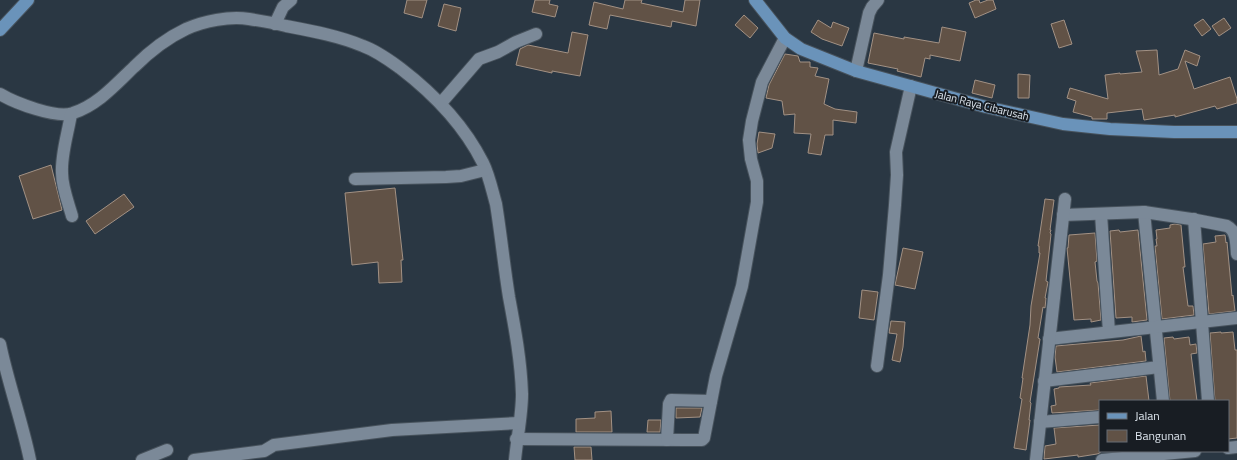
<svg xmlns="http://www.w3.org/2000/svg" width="1237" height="460" font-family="'Titillium Web',sans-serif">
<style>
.building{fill:#615246;stroke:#a29184}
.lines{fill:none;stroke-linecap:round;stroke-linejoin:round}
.street-casing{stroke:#47525c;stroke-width:14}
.primary-casing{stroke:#47525c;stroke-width:14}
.street{stroke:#7b8998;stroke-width:12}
.primary{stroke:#6a93ba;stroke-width:12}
.labels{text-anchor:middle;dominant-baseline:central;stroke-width:4;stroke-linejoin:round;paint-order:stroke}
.street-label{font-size:11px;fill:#dde5ed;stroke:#181d23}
</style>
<rect width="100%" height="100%" fill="#2a3743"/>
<g class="building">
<polygon points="407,0 427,0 422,18 404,13"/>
<polygon points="535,0 550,0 549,4 558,6 555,17 532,12"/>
<polygon points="625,0 642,0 641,3 683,12 685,0 700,0 696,26 672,21 671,27 610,15 607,29 589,25 594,2 623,9"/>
<polygon points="976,0 979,0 980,3 988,0 993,0 996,9 975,18 969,3"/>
<polygon points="444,4 461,8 456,31 438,26"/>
<polygon points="744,15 758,28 750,38 735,25"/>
<polygon points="1224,18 1231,28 1219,36 1212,26"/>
<polygon points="1203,19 1211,29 1202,36 1194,25"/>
<polygon points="818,20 831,28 833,22 849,28 842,46 822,39 811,32"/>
<polygon points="1064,20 1072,44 1059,48 1051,24"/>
<polygon points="942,27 966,32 960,61 930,55 930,59 925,58 921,77 897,71 898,69 868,63 874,33 904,39 904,37 939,43"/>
<polygon points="572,32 588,35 580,76 552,71 552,73 516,65 520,49 528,45 568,53"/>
<polygon points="1157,50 1159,75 1178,69 1185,50 1200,56 1197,66 1185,61 1194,89 1230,77 1237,99 1237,103 1217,109 1215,106 1175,117 1175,115 1144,120 1142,109 1107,113 1107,119 1092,119 1092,117 1073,112 1076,101 1067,98 1070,88 1108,99 1105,75 1120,73 1120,74 1142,72 1136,51"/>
<polygon points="785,54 798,56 800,62 810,62 810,67 818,68 815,76 829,79 824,104 835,109 857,112 856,123 833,120 833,135 825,135 821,155 808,153 811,134 794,133 795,114 784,115 782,101 766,98 769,85"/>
<polygon points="1018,74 1030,75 1029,98 1018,98"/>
<polygon points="975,80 995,85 992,98 972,93"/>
<polygon points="759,132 775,134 772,148 758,153 757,144"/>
<polygon points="51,165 62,210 33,219 19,176"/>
<polygon points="395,188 403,260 401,260 402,282 379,283 378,262 352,265 345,193"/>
<polygon points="124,194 134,207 95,234 86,221"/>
<polygon points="1045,199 1054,200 1050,230 1051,230 1050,233 1051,234 1046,281 1048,282 1045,298 1046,298 1045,308 1043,307 1038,338 1040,339 1030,402 1031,403 1029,420 1030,420 1026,450 1014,448 1022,399 1020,398 1022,385 1023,378 1022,378 1030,325 1031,306 1040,253 1039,253 1039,246 1038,246"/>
<polygon points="1175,224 1181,225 1185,267 1183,267 1188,306 1193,306 1194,315 1162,319 1155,246 1157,246 1156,239 1157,239 1156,230 1170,228 1170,225"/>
<polygon points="1119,230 1120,232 1138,230 1147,320 1132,322 1132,317 1116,318 1110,231"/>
<polygon points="1095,233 1097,261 1095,262 1097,281 1098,283 1101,320 1091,322 1091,319 1074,320 1067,248 1068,248 1069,235"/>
<polygon points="1225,235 1226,243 1227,242 1232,296 1233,295 1235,311 1209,314 1203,244 1216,242 1215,236"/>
<polygon points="903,248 923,252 915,289 895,285"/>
<polygon points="862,290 878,292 874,320 859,318"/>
<polygon points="891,321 905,322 903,347 900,362 892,360 897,334 889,333"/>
<polygon points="1221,332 1221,333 1233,332 1235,350 1237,350 1237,438 1228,439 1228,401 1215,401 1210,333"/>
<polygon points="1141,336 1143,352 1145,351 1146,361 1057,372 1055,357 1056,346 1123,340"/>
<polygon points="1173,337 1174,339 1189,337 1190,345 1196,344 1197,353 1191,354 1197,401 1170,401 1164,338"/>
<polygon points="1146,376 1149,401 1100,401 1100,410 1052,413 1051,406 1056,405 1054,389 1059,388 1059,387 1091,385 1090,383"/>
<polygon points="676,408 702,408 700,417 676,418"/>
<polygon points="611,411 612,432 576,432 576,419 595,418 595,412"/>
<polygon points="648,420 661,420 660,432 647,432"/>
<polygon points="1100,425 1100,453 1097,454 1078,457 1078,455 1044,459 1045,446 1056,444 1054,428"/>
<polygon points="574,447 591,447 592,460 575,460"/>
</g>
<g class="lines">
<g class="street-casing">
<g id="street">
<polyline points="275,24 283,7 291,0"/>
<polyline points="856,71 869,13 872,7 878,0"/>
<path d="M 0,94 C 15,103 57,119 73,113 C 98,105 116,84 134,67 C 149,52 167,38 186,29 C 204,21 229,16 249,19 C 262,21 274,23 286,26 C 312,31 339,36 363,46 C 377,51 389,60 400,68 C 434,94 464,125 483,163 C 489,175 492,190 496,204 C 501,235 504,266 509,297 C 515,329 521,361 522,394 C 522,415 517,438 515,460"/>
<polyline points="441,103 479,59 498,52 516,42 536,34"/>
<path d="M 71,114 C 68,133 61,154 62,173 C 62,187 68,202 72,216"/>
<polyline points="355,179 446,177 461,176 485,170"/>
<polyline points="1144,212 1163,401"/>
<polyline points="1101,214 1109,332"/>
<path d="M 1063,215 L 1144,212 L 1191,219 L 1227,226 C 1237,231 1236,244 1237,254"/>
<polyline points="1194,219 1208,401"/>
<polyline points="1049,339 1237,318"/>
<path d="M 0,344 C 8,383 22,421 30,460"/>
<polyline points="877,366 889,275 895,205 897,175 896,152 911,86"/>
<polyline points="1044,381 1159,367"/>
<polyline points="1040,422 1100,417"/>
<polyline points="516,439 686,440 702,440 704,438 716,376 742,286 757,202 757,181 751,159 749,140 752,121 762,82 785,38"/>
<polyline points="667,440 669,404 671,400 711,401"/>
<polyline points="1228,448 1237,447"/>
<polyline points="142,460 167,450"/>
<polyline points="194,460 264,451 274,445 392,430 519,423"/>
<polyline points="1036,460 1065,199"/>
<polyline points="1102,460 1195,451"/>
</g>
</g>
<g class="primary-casing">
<g id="primary">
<polyline points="755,0 785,38 801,49 856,71 986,107 1063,124 1110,129 1174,132 1237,132"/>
<polyline points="0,30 28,0"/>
</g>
</g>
<use href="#street" class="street"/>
<use href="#primary" class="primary"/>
</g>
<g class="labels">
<g class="street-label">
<text transform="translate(982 105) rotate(14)">Jalan Raya Cibarusah</text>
</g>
</g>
<rect x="1099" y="400" width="130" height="52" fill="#181d23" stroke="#676d74"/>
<rect x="1107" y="413" width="20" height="6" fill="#6a93ba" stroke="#676d74"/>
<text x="1135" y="420" font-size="12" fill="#dde5ed">Jalan</text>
<rect x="1107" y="430" width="20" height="12" fill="#615246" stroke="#676d74"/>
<text x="1135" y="440" font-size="12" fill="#dde5ed">Bangunan</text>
</svg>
